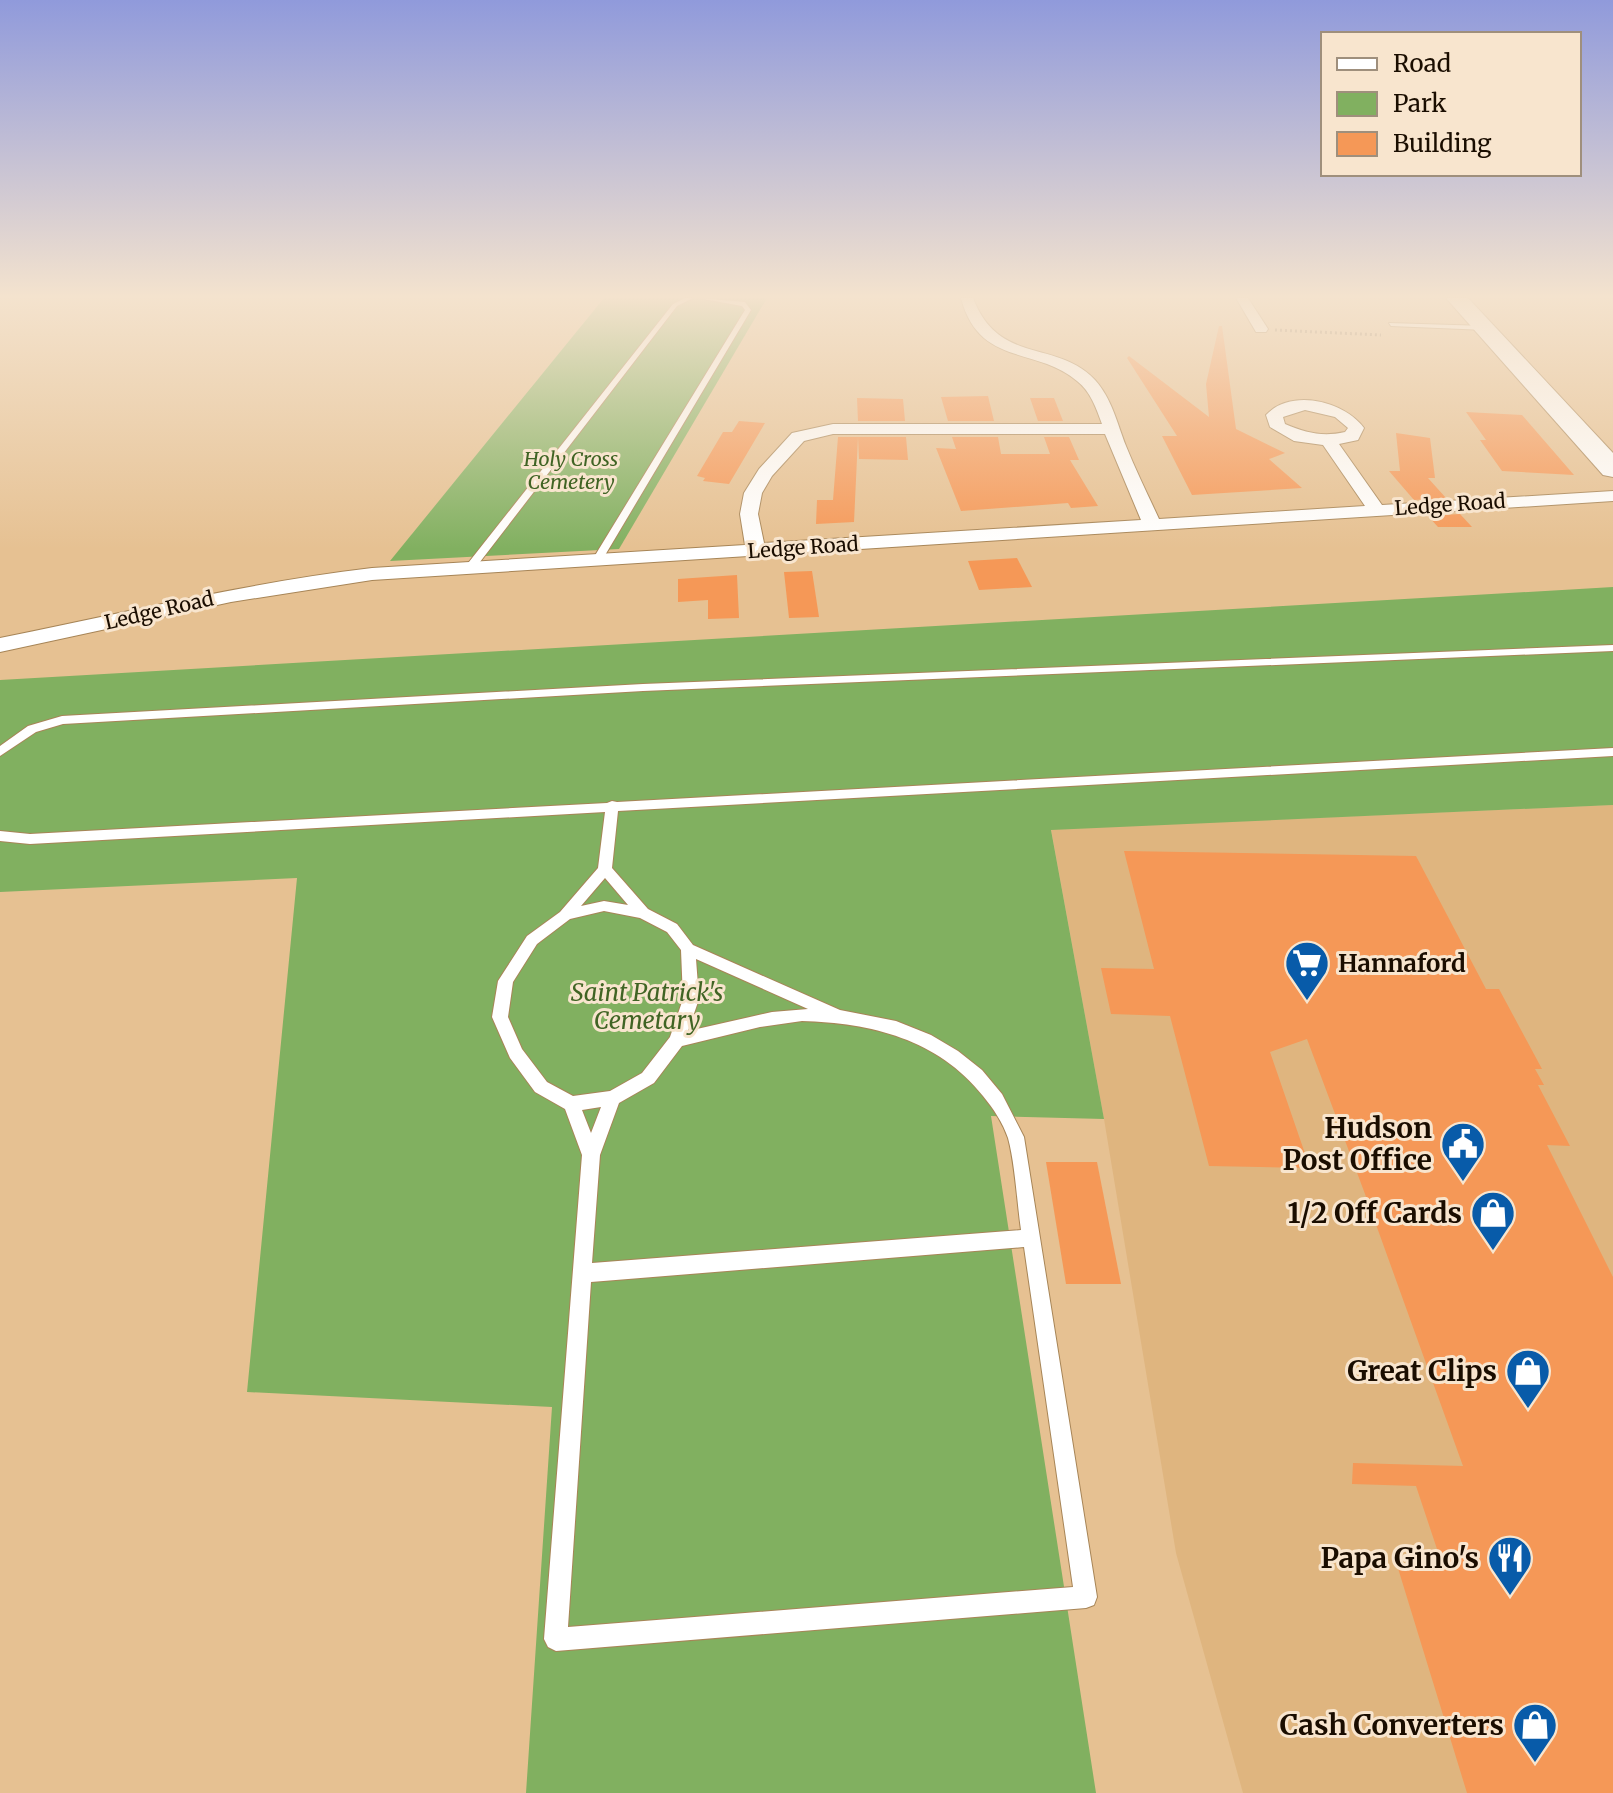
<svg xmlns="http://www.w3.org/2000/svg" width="1613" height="1793" font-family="Merriweather,serif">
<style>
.built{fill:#dfb57f}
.green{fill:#81b060}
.building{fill:#f59857}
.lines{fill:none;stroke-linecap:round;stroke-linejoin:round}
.service-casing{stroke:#a78557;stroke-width:2}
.minor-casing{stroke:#a78557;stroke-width:2}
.primary-casing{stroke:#a78557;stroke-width:2}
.path{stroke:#947957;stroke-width:3;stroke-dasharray:2 3;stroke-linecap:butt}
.service{fill:#fff;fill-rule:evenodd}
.minor{fill:#fff;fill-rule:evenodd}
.primary{fill:#fff;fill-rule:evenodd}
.labels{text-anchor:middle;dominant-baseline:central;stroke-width:6;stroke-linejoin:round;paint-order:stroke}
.far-park-label{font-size:20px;font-style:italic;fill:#406424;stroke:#f8e5ce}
.far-street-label{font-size:20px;fill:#1a0d00;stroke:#f8e5ce}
.poi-label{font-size:24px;font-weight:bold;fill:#1a0d00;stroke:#f8e5ce;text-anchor:start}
.park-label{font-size:24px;font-style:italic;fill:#406424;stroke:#f8e5ce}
.near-poi-label{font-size:28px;font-weight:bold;fill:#1a0d00;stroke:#f8e5ce;text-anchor:end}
</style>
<rect width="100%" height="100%" fill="#e6c192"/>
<polygon class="built" points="1613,805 1613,1793 1243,1793 1176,1553 1104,1119 1051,829"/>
<g class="green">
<polygon points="604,298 767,298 619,549 390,561"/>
<polygon points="1613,587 1613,805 1051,830 1104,1119 991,1116 1096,1793 526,1793 552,1407 247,1392 297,878 0,892 0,680"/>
</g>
<g class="building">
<polygon points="1219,326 1222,326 1236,429 1285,453 1269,459 1302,488 1192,495 1162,436 1177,436 1127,358 1129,356 1209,417 1206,384"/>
<polygon points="988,396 994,421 948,421 941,397"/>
<polygon points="857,398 903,399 905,421 858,421"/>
<polygon points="1030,398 1054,398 1063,421 1038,421"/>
<polygon points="1466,412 1522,415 1574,475 1502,471 1480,440 1486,440"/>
<polygon points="739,421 765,423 729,484 703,481 705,478 697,476 723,432 732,432"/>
<polygon points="1396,433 1430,438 1435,478 1428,478 1446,498 1414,500 1389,471 1400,471"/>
<polygon points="838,437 858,437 854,522 816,524 817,500 833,500"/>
<polygon points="858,437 906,437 908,460 859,459"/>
<polygon points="952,437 998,437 1001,454 1050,454 1044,437 1069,437 1079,460 1070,460 1098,506 1071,508 1068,503 961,511 936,448 956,449"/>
<polygon points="1460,514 1472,527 1438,527 1428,516"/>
<polygon points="1017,558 1032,587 979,590 968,561"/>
<polygon points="812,571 819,617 789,618 784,572"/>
<polygon points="737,575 739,618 708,619 708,600 678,602 678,579"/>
<polygon points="1124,851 1416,856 1486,989 1499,989 1542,1069 1535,1069 1544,1085 1538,1085 1570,1146 1547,1145 1613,1277 1613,1793 1467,1793 1397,1565 1443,1567 1416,1486 1352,1484 1353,1463 1463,1466 1365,1194 1307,1039 1270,1052 1310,1168 1209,1166 1170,1016 1111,1014 1101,968 1154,969"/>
<polygon points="1046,1162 1097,1162 1121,1284 1066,1284"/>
</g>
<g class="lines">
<g class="service-casing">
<g id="service">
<polygon points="685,298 693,298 677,306 473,571 465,571 465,567 673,304"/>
<polygon points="698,298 745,302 751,310 601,562 592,564 591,562 745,310 742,306"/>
<polygon points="1389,323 1486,326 1490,328 1486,330 1391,326"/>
<polygon points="1613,645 1613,651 643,691 63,724 36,732 0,756 0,746 28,726 62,716 643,684"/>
<path d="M 1613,748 L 1613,756 L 618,811 L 612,868 L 648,909 L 677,924 L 693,945 L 840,1010 L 896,1021 L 931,1035 L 958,1051 L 982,1070 L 1002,1094 L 1024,1137 L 1097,1597 L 1094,1605 L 1086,1608 L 556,1651 L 548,1647 L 544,1639 L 582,1155 L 565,1109 L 535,1092 L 510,1058 L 492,1017 L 498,981 L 527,936 L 560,912 L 598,868 L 605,812 L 30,844 L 0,841 L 0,831 L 30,834 L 607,803 L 612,801 L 617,802 ZM 605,878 L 628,905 L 604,901 L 581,906 ZM 604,911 L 640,918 L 667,932 L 681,950 L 683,999 L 670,1037 L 642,1073 L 610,1091 L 573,1096 L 547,1082 L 522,1049 L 508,1017 L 513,982 L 537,944 L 570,919 ZM 696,959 L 808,1009 L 772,1012 L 688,1031 L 699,999 ZM 802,1021 C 871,1023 938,1039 983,1096 C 993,1108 1003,1123 1008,1138 C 1015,1163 1017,1203 1021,1230 L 592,1263 L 600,1155 L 619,1103 L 654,1083 L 682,1046 L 760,1027 ZM 601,1107 L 591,1133 L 582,1110 ZM 1024,1247 L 1073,1587 L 568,1627 L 591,1282 Z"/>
</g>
</g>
<g class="minor-casing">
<g id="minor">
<path d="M 961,298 L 973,298 C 999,366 1057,339 1095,380 C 1112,399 1117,423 1126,446 C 1136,471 1148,495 1159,519 L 1365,506 L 1323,445 L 1294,441 L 1270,427 L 1266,415 C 1291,388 1344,401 1364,428 L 1358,440 L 1339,444 L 1382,505 L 1613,491 L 1613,501 L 372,580 L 231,602 L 0,652 L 0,638 C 124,613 246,583 372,568 L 745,545 L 740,514 L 744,493 L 759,469 L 792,433 L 833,424 L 1102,424 C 1096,408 1091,392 1077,381 C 1036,346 979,367 961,298 ZM 1305,410 L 1335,417 L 1348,428 L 1345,432 C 1323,437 1306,433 1285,424 L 1283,417 ZM 833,434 L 1105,434 L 1141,520 L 764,543 L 758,514 L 762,493 L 772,476 L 804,441 Z"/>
<polygon points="1236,298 1248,298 1268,329 1266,332 1256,332"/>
</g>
</g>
<g class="primary-casing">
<polygon id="primary" points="1446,298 1468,298 1613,453 1613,477 1603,475"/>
</g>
<polyline class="path" points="1275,330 1381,335"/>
<use href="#service" class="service"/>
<use href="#minor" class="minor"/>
<use href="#primary" class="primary"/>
</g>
<linearGradient id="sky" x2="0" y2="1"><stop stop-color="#909adb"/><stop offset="0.54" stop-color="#f4e3ce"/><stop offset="1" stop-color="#f4e3ce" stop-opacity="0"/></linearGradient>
<rect width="1613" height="549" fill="url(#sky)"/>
<defs>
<g id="supermarket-pin" transform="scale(2.3)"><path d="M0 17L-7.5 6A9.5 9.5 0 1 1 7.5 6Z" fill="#085ba9" stroke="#f8e5ce"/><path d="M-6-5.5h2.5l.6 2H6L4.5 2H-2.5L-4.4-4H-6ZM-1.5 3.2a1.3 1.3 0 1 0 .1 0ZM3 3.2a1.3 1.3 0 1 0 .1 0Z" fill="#fff"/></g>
<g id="civic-pin" transform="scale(2.3)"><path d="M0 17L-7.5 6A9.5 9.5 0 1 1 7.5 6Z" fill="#085ba9" stroke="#f8e5ce"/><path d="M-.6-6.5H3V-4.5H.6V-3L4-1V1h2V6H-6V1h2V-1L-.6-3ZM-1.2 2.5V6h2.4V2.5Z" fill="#fff"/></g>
<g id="shop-pin" transform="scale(2.3)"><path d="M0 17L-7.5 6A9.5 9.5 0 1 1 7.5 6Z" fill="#085ba9" stroke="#f8e5ce"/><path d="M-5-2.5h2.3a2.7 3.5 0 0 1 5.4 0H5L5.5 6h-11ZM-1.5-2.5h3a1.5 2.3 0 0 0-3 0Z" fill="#fff"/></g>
<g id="restaurant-pin" transform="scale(2.3)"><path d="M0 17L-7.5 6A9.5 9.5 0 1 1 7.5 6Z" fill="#085ba9" stroke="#f8e5ce"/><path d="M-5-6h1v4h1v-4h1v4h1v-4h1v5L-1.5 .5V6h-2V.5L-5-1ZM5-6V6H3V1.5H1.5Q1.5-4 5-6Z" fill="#fff"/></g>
</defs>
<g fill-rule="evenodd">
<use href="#supermarket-pin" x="1307" y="963"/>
<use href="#civic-pin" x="1463" y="1144"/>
<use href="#shop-pin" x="1493" y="1213"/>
<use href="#shop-pin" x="1528" y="1371"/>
<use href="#restaurant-pin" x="1510" y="1558"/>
<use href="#shop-pin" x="1535" y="1725"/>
</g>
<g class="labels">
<g class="far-park-label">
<text x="571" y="458">Holy Cross<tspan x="571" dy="23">Cemetery</tspan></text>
</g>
<g class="far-street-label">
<text transform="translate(1450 504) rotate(-4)">Ledge Road</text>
<text transform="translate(803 547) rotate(-4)">Ledge Road</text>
<text transform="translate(159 610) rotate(-13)">Ledge Road</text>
</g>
<g class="poi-label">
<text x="1338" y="963">Hannaford</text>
</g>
<g class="park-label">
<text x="647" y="992">Saint Patrick's<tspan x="647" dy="28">Cemetary</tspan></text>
</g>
<g class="near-poi-label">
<text x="1432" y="1128">Hudson<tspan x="1432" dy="32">Post Office</tspan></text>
<text x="1462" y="1213">1/2 Off Cards</text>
<text x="1497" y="1371">Great Clips</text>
<text x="1479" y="1558">Papa Gino's</text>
<text x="1504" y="1725">Cash Converters</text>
</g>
</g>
<rect x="1321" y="32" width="260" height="144" fill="#f8e5ce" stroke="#9f8f7c" stroke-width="2"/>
<rect x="1337" y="58" width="40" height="12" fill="#ffffff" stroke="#9f8f7c" stroke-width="2"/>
<text x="1393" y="72" font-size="24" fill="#1a0d00">Road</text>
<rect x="1337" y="92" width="40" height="24" fill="#81b060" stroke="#9f8f7c" stroke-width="2"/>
<text x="1393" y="112" font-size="24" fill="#1a0d00">Park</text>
<rect x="1337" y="132" width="40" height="24" fill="#f59857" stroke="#9f8f7c" stroke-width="2"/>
<text x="1393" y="152" font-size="24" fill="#1a0d00">Building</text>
</svg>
